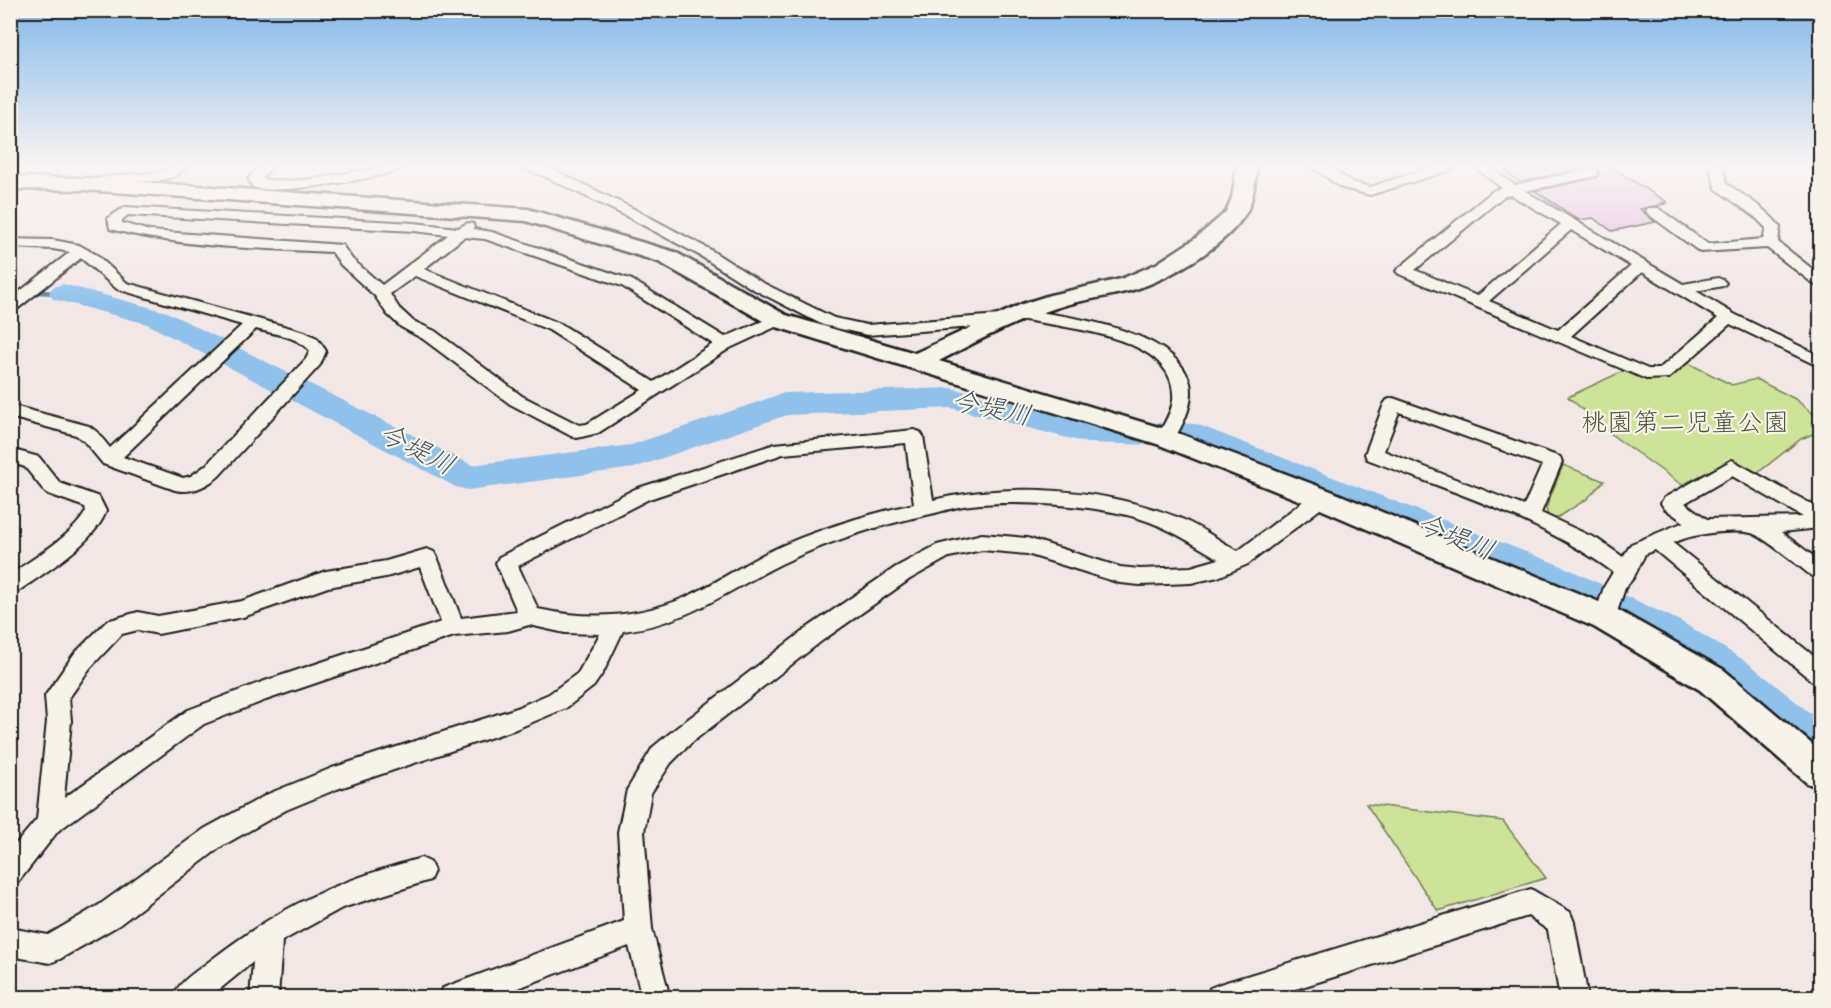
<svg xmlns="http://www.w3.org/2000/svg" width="1831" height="1008" font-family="'Indie Flower','Klee One',sans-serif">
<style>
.green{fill:#cde398;stroke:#74805a;stroke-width:1.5}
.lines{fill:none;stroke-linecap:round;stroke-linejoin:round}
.stream{stroke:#617f98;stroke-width:4.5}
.river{fill:#8fc1eb;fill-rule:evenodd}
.building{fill:#e4b9de;stroke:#1c1c1c;stroke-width:1.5}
.street-casing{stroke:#1c1c1c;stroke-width:4}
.secondary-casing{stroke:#1c1c1c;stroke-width:5}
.street{fill:#f7f3e8;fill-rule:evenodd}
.secondary{fill:#f7f3e8;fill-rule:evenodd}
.labels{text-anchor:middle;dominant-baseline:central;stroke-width:4.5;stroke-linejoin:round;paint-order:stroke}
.park-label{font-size:26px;fill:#515841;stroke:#f7f3e8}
.water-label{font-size:27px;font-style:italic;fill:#445664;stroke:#f7f3e8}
</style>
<rect width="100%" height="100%" fill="#f3e7e6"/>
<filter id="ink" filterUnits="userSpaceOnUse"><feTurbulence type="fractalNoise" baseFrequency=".0167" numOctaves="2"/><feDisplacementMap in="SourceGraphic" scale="12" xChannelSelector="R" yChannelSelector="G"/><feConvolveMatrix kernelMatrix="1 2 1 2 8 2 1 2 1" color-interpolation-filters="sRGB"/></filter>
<g filter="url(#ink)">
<g class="green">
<path d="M 1688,363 L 1732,385 L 1756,379 L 1795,399 L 1820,419 L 1820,431 L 1801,439 L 1755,475 L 1729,461 L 1682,485 L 1616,438 L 1568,397 L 1625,370 C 1654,382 1663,382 1688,363 Z"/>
<polygon points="1563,465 1604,481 1587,499 1555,519 1548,516 1546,508"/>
<polygon points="1366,804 1503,821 1546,878 1438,911"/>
</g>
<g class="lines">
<polyline class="stream" points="10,291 63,293"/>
<polygon class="river" points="63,284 167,312 472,465 631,445 784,393 951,388 1087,421 1196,424 1562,566 1680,621 1747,662 1820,721 1820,766 1804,761 1717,686 1652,643 1534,586 1192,446 1087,443 951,408 787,415 634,468 468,490 456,487 147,324 53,299 49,293 53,287"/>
</g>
<polygon class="building" points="1522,166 1609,166 1667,202 1662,203 1665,204 1640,209 1655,222 1612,231 1593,218 1579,220 1535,191 1596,178 1600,174 1598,169 1591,167 1520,182 1504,171"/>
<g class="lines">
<g class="street-casing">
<g id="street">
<polygon points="173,166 189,166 174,177 158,181 125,182 88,188 81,184 83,181 119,175 158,173"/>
<path d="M 259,166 L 272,166 L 262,179 C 309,187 358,166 405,166 C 393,178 267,196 253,187 C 252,186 249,180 248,179 Z"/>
<polygon points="517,166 539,166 556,171 634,209 709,249 761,282 834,318 867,325 1000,315 1008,320 1000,325 867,335 823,325 751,288 699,255 624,215 546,177"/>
<polygon points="1311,166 1327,166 1352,182 1370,187 1434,166 1455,166 1454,169 1370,195 1342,188"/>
<path d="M 1473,166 L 1488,166 L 1515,185 L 1591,169 L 1596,170 L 1598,173 L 1596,176 L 1525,191 L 1683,284 L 1718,278 L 1723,280 L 1726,283 L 1723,286 L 1696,291 L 1734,314 L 1820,356 L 1820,367 L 1730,324 L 1669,378 L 1646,379 L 1399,274 L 1396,271 L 1399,268 L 1494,190 L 1502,188 ZM 1511,195 L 1561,224 L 1477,296 L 1415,270 L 1504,196 ZM 1571,230 L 1631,266 L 1558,330 L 1489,301 ZM 1642,272 L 1718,318 L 1659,369 L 1648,369 L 1571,336 Z"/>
<path d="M 1709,166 L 1723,166 L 1727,184 C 1746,197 1767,209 1780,227 L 1778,242 L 1820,275 L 1820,287 L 1815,285 L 1767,248 L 1700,252 L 1648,214 L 1646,211 L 1648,208 L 1658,208 L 1708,244 L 1763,239 L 1766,228 L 1755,217 L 1716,189 Z"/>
<path d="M 125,207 L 414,223 L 458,228 L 468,223 L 473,224 L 474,229 L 492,232 L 632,280 L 725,337 L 772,317 L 778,315 L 786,320 L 784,323 L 730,348 L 598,433 L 577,438 L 571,436 L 510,404 L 423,339 L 401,327 L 387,314 L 375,296 L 341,265 L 332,252 C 258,248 182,248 110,229 L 108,218 ZM 128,215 L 414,231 L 448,235 L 382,285 L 352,259 L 342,245 L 150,231 L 122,223 L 122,220 ZM 464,237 L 485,239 L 622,286 L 713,344 L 654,382 L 561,324 L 424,269 ZM 415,276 L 549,330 L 642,390 L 587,424 L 579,425 L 522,396 L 435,331 L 413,321 L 399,308 L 390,294 Z"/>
<path d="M 10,239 L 53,240 L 79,245 L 97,255 L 127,283 L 305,332 L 317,338 L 326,351 L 320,365 L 219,476 C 207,486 191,494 175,490 L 103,464 L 84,441 L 76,435 L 10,417 L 10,405 L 89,426 L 97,432 L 110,448 L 242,325 L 117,289 L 81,258 L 16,310 L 10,312 L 10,299 L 70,252 L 53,249 L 10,247 ZM 256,329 C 273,334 298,336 310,351 L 306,359 L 205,466 L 191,476 L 183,478 L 123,457 Z"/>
<path d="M 1016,309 C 1062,315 1168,328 1188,377 C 1197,398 1184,424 1172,442 L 1166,444 L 1160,442 L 1157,438 C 1162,426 1172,413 1173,400 C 1179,332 1055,328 1010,317 L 1008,314 L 1010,311 Z"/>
<path d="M 1393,398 L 1560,457 L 1562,462 L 1541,513 L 1597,539 L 1623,557 L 1631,544 L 1684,522 L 1664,508 L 1661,503 L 1664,498 L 1732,460 L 1820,509 L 1820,528 L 1781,532 L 1820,561 L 1820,579 L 1813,577 C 1801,568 1762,535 1751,533 C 1730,529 1692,534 1673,543 L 1820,661 L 1820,683 L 1812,681 L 1655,550 L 1645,554 L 1634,577 L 1625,588 L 1613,624 L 1605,627 L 1597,624 L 1594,618 L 1604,587 L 1613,572 C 1542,519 1449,491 1367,459 L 1365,454 L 1384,404 L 1387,400 ZM 1399,412 L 1542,465 L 1524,506 L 1384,451 ZM 1732,476 L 1803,517 L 1707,519 L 1685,503 Z"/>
<path d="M 914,430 L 920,432 L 923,436 L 933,500 C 1011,482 1102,488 1177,517 C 1198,525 1218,540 1238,551 L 1314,493 L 1321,491 L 1328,493 L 1331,498 L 1328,503 L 1248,564 L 1218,577 L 1191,583 L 1140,585 L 1120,583 L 1027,554 L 982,550 L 949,557 L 910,579 L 823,640 L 691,743 L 671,763 L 651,793 L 644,832 L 652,929 L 670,998 L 642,998 L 629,946 L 492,998 L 439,998 L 443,988 L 624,921 L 618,832 L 627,790 L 653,747 L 675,729 L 807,628 L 896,567 L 937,545 L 982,534 L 1027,538 L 1120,567 L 1140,569 L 1191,567 L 1219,559 C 1193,544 1168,527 1138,518 C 1094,505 1018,500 971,505 C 958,506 944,511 931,514 C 880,525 828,541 781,564 C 725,592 688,623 623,631 L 604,671 L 594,686 L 566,708 L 516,729 L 337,789 L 286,810 L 222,846 L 119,925 L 60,959 L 50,963 L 10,956 L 10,928 L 48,935 L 99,905 L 204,829 L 268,794 L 332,768 L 514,709 L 549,694 L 578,673 L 600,634 L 565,633 L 529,625 L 508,631 L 454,636 L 266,700 L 204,724 L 58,831 L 19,881 L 10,885 L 10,851 L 37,819 L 47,721 L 45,696 L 74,654 L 107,621 L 138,612 L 158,616 L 242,601 L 326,571 L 386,561 L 427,549 L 434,552 L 437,557 L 461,618 L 517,611 L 496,563 L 499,557 L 635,489 L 775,444 ZM 906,443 L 914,504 C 864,515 812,531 766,553 C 739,567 713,585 686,597 C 638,618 588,620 538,609 L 518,566 L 649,499 L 783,454 ZM 420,567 L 441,622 L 259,683 L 188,710 L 64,798 L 71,721 L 69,698 L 90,668 L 122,634 L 138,630 L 158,634 L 243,617 L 328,587 L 386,577 Z"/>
<path d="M 10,449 L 39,457 L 60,483 L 99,497 L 106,511 C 96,542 44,573 17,592 L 10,594 L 10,575 C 32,559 75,534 86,511 L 85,507 L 46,493 L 25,467 L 10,462 Z"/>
<path d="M 421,858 L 430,862 L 434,871 L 430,880 L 342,908 L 282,941 L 278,998 L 250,998 L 253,962 L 209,998 L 172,998 C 179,981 197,971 211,960 C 282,905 335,882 421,858 Z"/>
<polygon points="1531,889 1570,912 1574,922 1588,998 1560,998 1548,930 1528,916 1267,998 1206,998 1210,988 1220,984"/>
</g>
</g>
<g class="secondary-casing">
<path id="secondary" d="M 1237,166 L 1257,166 C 1255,181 1254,197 1247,211 C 1229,244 1171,278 1136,289 C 1110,297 1082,299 1056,308 C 1015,321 977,341 939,361 L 1175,432 L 1331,491 L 1616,609 L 1724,670 L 1820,751 L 1820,788 L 1807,783 L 1700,690 L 1594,627 L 1311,505 L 1157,444 L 770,325 L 659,262 L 526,221 L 84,190 L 10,189 L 10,177 L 84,178 L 528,209 L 675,252 L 786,315 L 915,353 L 1022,304 L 1050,295 L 1121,279 L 1156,264 L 1196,238 L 1226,212 L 1232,198 Z"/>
</g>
<use href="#street" class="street"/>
<use href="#secondary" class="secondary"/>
</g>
</g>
<linearGradient id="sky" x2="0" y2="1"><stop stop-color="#84b9e9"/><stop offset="0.54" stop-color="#faf4f4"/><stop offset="1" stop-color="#faf4f4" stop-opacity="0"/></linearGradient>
<rect width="1831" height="307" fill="url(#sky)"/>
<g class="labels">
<g class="park-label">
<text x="1685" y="425">桃園第二児童公園</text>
</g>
<g class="water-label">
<text transform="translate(991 410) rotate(12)">今堤川</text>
<text transform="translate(416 451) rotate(27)">今堤川</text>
<text transform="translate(1455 539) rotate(22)">今堤川</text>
</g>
</g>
<rect width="1831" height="1008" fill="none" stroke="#f7f3e8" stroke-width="36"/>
<rect x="18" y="18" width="1795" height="972" fill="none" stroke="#1c1c1c" stroke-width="2" filter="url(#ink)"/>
</svg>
